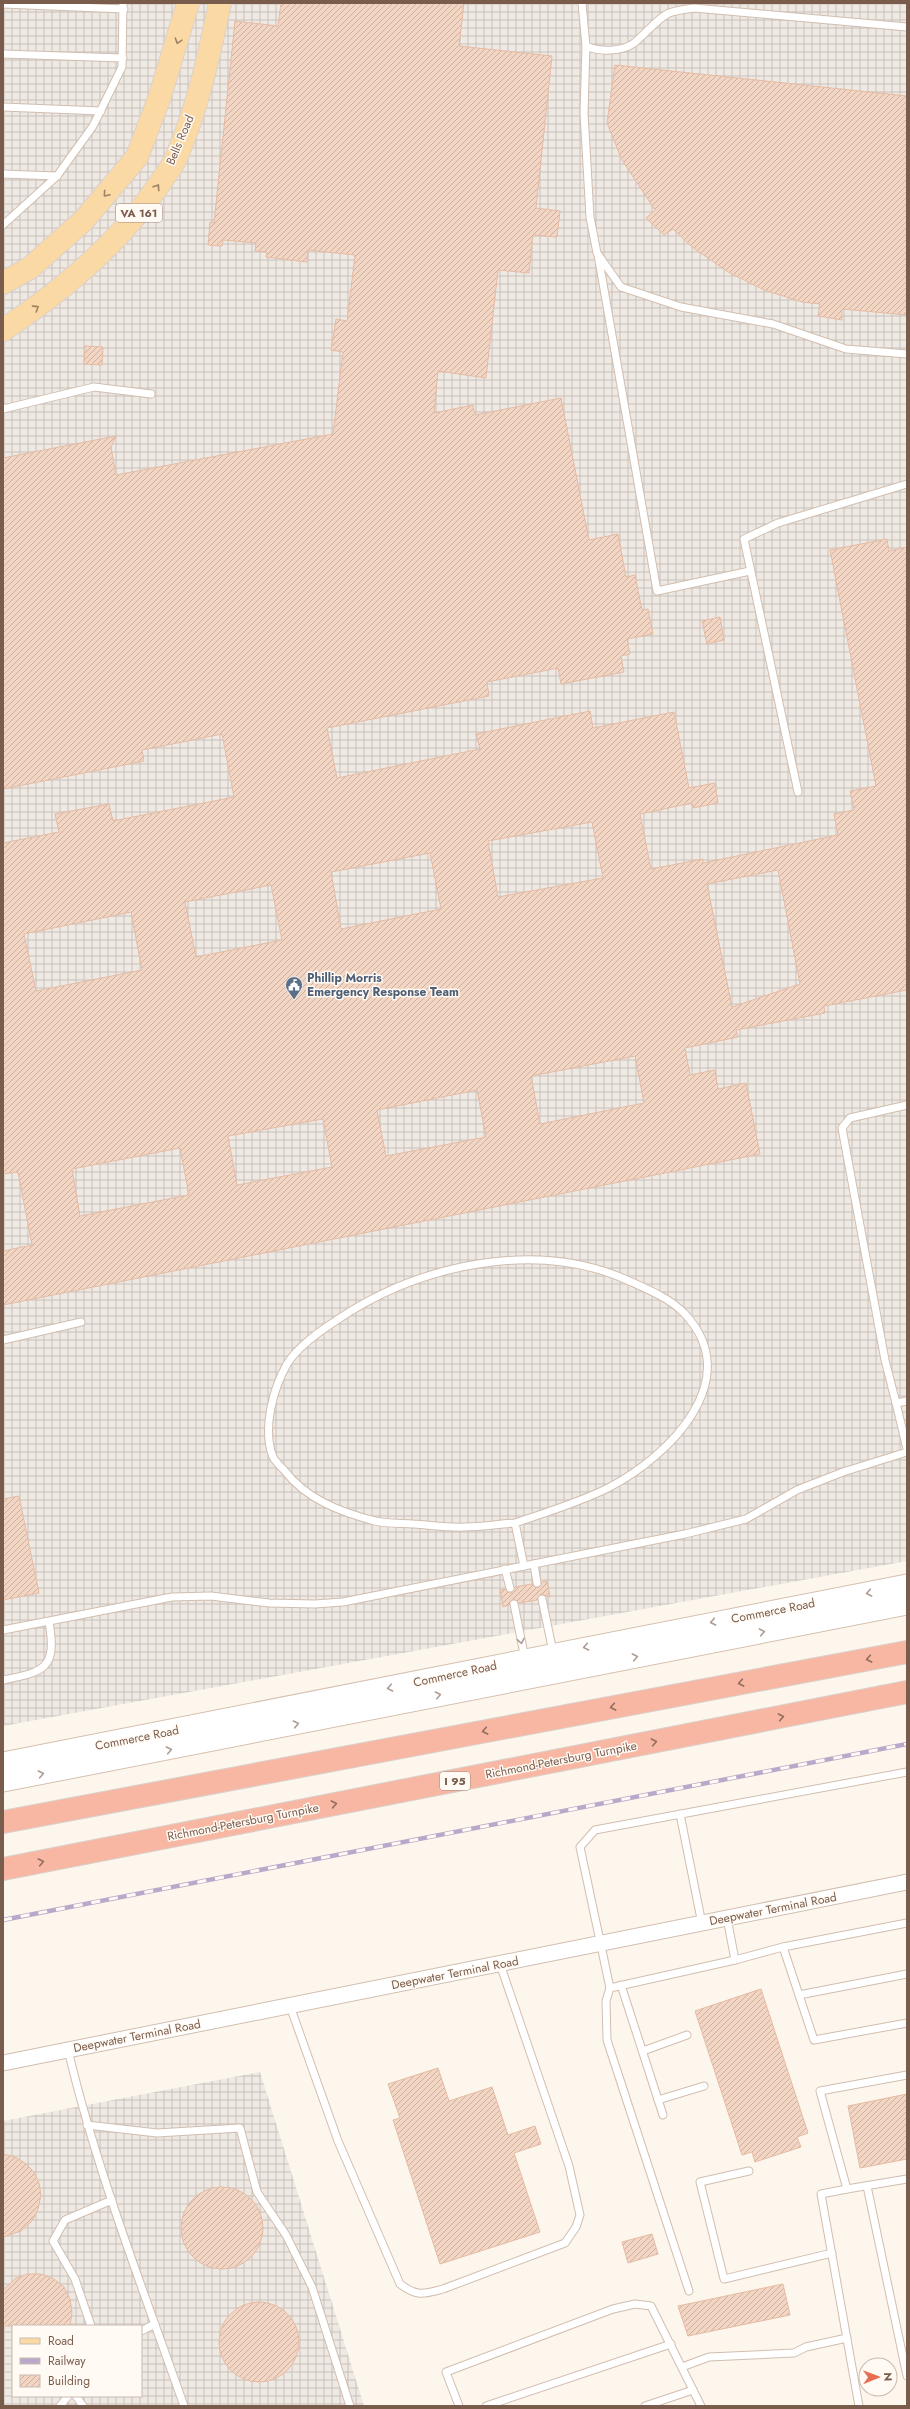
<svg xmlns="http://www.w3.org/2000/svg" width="910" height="2409" font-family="Jost,sans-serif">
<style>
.industrial{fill:url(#industrial-grid);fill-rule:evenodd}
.building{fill:url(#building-hatch);stroke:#e6bba3;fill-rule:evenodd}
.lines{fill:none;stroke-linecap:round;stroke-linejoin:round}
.service-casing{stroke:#d1beb0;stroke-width:9}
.minor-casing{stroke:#d1beb0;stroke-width:17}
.secondary-casing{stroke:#d6c0b0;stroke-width:23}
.primary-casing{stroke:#dad1cd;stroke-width:24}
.motorway-casing{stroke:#dad1cd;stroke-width:24}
.service{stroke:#fff;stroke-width:7}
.minor{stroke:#fff;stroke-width:15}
.secondary{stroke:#fff;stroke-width:21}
.primary{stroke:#fbd9a5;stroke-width:22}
.motorway{stroke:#f7b7a3;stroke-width:22}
.rail-casing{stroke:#b9a8c9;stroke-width:4.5}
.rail{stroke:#fffaf3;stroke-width:3;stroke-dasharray:9;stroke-linecap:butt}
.oneway{stroke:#a18267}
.oneway2{stroke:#af9d94}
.oneway3{stroke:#936e5e}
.labels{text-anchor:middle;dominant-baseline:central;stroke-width:3;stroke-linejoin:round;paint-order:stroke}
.shield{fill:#fffaf3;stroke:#a28b7f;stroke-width:1}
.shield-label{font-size:11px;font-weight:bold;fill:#7a5c4d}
.street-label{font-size:12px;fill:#7a5c4d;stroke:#fffaf3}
.service-label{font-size:12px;font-weight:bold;fill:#4e5e75;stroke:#fffaf3;text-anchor:start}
</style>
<defs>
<pattern id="industrial-grid" width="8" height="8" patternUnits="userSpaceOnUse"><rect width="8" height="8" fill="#efe9e4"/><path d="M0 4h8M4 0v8" fill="none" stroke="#c7c0bb"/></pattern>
<pattern id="building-hatch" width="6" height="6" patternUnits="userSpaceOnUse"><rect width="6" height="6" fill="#f3d5c3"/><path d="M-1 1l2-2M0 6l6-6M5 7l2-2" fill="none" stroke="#cab0a1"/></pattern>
</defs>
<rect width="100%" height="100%" fill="#fdf6ec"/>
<g class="industrial">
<polygon points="3,3 907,3 907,1561 3,1726"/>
<path d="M 260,2072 L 364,2406 L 3,2406 L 3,2121 ZM 13,2326 L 141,2326 L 141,2396 L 13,2396 Z"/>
</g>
<g class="building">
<path d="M 281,3 L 464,3 L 459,46 L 552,56 L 536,208 L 560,211 L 557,237 L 533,235 L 529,273 L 498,270 L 486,378 L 438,371 L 434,413 L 473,405 L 475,415 L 561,398 L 589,540 L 618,534 L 626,577 L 635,575 L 642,610 L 648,609 L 653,634 L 627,639 L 630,654 L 621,656 L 624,672 L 561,684 L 558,668 L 487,682 L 489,696 L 327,728 L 337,778 L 480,749 L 476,734 L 590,711 L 593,728 L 674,712 L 689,788 L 715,783 L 718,803 L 693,808 L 692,803 L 640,814 L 651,869 L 703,859 L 703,863 L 838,835 L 834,814 L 854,810 L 850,791 L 876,786 L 830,550 L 887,539 L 889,551 L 907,547 L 907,990 L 824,1006 L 825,1013 L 736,1030 L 738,1037 L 685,1048 L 690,1075 L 715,1070 L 718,1089 L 746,1083 L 760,1154 L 3,1305 L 3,1251 L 32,1245 L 18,1172 L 3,1174 L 3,843 L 59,832 L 55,814 L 109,804 L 113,821 L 234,797 L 222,734 L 142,750 L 144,761 L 3,789 L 3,458 L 116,436 L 111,447 L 116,475 L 333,434 L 343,352 L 331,350 L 336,319 L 347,321 L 355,255 L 308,250 L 307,262 L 266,257 L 267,252 L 255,251 L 256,243 L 223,240 L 222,246 L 208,245 L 210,222 L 214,223 L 235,21 L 278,26 ZM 592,822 L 603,878 L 498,897 L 488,841 ZM 430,853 L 441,909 L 341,929 L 331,872 ZM 778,870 L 800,984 L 732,1007 L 707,884 ZM 271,885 L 282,940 L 196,957 L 185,902 ZM 131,912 L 142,970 L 36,991 L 24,934 ZM 635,1056 L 644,1103 L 540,1124 L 531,1076 ZM 477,1090 L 486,1137 L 386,1156 L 377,1110 ZM 323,1119 L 332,1167 L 237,1185 L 228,1136 ZM 180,1148 L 189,1195 L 80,1216 L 72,1169 Z"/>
<polygon points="615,65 907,96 907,315 842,309 842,320 818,316 820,304 802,302 764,290 728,272 692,247 673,229 664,235 646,218 655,210 622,160 607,123"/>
<polygon points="85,346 103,347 102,365 84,364"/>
<polygon points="720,617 724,640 707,644 702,621"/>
<polygon points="19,1496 39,1593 3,1600 3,1499"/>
<polygon points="547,1581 550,1597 541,1594 537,1600 519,1603 513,1599 509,1605 503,1607 500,1590 505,1589 511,1593 515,1587 532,1584 538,1588 542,1582"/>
<polygon points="761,1989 808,2133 797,2137 801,2147 755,2162 752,2152 742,2155 695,2011"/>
<polygon points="438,2068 449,2101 492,2087 508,2135 535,2126 541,2144 514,2153 540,2232 440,2264 393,2120 400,2118 388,2084"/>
<polygon points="907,2094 907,2159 860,2168 848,2106"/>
<polygon points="3,2154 15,2157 25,2163 34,2172 39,2183 41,2195 38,2209 32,2221 21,2231 3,2237"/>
<circle cx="222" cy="2228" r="41"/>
<polygon points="652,2234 658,2254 628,2263 622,2242"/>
<polygon points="28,2274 41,2274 54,2279 64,2287 70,2299 72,2312 70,2326 3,2326 3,2290 16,2278"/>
<polygon points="783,2284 790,2315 688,2336 678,2306"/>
<circle cx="259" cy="2342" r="40"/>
</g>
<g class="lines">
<g class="service-casing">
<g id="service">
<path d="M 582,3 L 586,46 C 599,52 622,52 634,43 C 646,34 655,20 669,13 C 677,10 686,9 694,8 L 907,27"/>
<polyline points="3,4 124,9"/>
<polyline points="586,46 584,113 590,217 597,253 621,287 681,307 773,324 846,349 907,354"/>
<polyline points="3,54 123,58"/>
<polyline points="3,107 101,111"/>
<polyline points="3,174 57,176"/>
<polyline points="3,225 57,176 93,126 122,67 123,3"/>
<polyline points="598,255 657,591 750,571"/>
<polyline points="3,409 94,387 151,394"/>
<polyline points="798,792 744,539 778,523 907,484"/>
<polyline points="907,1105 850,1118 842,1128 885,1360 896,1403 907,1401"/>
<polyline points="3,1340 81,1322"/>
<polyline points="896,1403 907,1449"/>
<path d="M 515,1523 C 499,1524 482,1527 465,1527 C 448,1528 431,1525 414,1524 C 402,1523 387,1524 375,1521 C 340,1512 306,1499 284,1470 C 280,1466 275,1461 273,1457 C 262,1429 273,1389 287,1364 C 298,1346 320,1331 337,1320 C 418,1265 535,1239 627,1280 C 647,1289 670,1298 685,1314 C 746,1380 669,1456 610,1487 C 581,1502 547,1512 515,1523 L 524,1566"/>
<polyline points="534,1564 537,1583"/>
<polyline points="505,1569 510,1588"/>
<polyline points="542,1599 553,1652"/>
<polyline points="514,1604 525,1659"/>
<polyline points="3,1630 172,1597 211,1596 269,1603 315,1604 343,1602 685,1534 746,1519 797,1490 843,1472 907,1452"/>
<path d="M 3,1680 C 45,1672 57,1668 49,1622"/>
<polyline points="680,1814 702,1924"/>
<polyline points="783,1947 907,1923"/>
<polyline points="735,1960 783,1947 814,2040 907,2023"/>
<polyline points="621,1985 663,2115"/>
<polyline points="610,1988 580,1847 595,1830 907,1772"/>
<polyline points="799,1995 907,1974"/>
<path d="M 290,2006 L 338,2141 L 400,2284 C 417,2297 424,2294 443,2289 L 565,2243 L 576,2227 L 580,2215 L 569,2166 L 500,1964"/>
<path d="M 68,2050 C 97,2172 143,2289 184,2406"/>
<polyline points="643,2051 687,2035"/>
<polyline points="907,2075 820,2091 847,2189 907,2179"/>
<polyline points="658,2100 704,2086"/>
<polyline points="87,2125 157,2133 240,2128 257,2192 286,2235 312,2287 350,2406"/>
<polyline points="749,2171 700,2182 724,2279 832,2253"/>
<polyline points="867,2186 907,2376"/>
<polyline points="847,2189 821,2194 859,2406"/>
<polyline points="689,2291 607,2040 606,2001 610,1988 735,1960 727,1918"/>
<polyline points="91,2326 75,2279 53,2241 65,2220 112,2200"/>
<polyline points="141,2331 155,2324"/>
<polyline points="682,2367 709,2357 794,2353 806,2347 847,2338"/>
<polyline points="76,2396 83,2406"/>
<polyline points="60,2406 68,2396"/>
<polyline points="459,2406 446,2372 613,2309 635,2304 651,2306 701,2406"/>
<polyline points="486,2406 671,2344"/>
<polyline points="645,2406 693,2390"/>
</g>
</g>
<g class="minor-casing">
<polyline id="minor" points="3,2063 907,1882"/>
</g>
<g class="secondary-casing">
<g id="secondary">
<path d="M 3,1763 C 305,1705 605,1643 907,1585"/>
<polyline points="3,1781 907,1604"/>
</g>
</g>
<g class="primary-casing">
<g id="primary">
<polyline points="3,283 30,268 84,220 137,157 160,96 188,3"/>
<path d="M 3,330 C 62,291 118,245 158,186 C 164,177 172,167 176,158 C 198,108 209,55 220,3"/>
</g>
</g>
<g class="motorway-casing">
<g id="motorway">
<polyline points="3,1822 907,1652"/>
<polyline points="3,1869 907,1692"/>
</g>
</g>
<use href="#service" class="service"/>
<use href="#minor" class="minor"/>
<use href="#secondary" class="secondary"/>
<use href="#primary" class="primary"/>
<use href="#motorway" class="motorway"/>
<g class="rail-casing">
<polyline id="rail" points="3,1920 907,1744"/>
</g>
<use href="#rail" class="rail"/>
</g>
<defs><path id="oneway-chevron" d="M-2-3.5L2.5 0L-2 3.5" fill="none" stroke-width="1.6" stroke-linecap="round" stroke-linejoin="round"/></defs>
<g class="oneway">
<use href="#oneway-chevron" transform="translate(178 41) rotate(108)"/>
<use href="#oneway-chevron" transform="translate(157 187) rotate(-56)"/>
<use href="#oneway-chevron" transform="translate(106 194) rotate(130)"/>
<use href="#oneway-chevron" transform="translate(36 308) rotate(-33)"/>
</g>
<g class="oneway2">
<use href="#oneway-chevron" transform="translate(869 1593) rotate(169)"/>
<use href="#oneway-chevron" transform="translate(713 1622) rotate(169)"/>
<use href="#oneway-chevron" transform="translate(762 1632) rotate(-11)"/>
<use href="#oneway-chevron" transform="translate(521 1641) rotate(79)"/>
<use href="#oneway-chevron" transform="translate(586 1647) rotate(169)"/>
<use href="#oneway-chevron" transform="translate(635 1657) rotate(-11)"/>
<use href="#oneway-chevron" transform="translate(390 1688) rotate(168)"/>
<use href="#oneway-chevron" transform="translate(438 1695) rotate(-12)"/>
<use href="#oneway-chevron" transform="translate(296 1724) rotate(-12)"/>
<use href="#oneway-chevron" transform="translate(169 1750) rotate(-11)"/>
<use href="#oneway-chevron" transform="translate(41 1774) rotate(-11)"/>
</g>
<g class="oneway3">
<use href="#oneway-chevron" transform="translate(869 1659) rotate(169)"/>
<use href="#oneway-chevron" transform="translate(741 1683) rotate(169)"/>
<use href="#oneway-chevron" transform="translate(613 1707) rotate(169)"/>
<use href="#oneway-chevron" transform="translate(781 1717) rotate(-11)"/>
<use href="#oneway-chevron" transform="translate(485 1731) rotate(169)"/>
<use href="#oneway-chevron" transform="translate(654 1742) rotate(-11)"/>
<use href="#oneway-chevron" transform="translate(334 1804) rotate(-11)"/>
<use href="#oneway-chevron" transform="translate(41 1862) rotate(-11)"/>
</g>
<defs>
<g id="civic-pin" transform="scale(0.9)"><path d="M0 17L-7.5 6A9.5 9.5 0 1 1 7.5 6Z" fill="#5c6f8a" stroke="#fffaf3"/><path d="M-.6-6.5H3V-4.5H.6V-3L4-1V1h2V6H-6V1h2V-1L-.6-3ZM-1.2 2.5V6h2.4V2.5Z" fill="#fff"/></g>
</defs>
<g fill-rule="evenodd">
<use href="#civic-pin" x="294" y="985"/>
</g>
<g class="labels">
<g class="shield">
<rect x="116" y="204" width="46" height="18" rx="3"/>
<rect x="440" y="1772" width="30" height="18" rx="3"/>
</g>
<g class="shield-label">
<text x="139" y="213">VA 161</text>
<text x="455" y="1781">I 95</text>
</g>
<g class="street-label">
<text transform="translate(180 140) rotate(-67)">Bells Road</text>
<text transform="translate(773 1611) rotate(-11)">Commerce Road</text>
<text transform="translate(455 1674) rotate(-12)">Commerce Road</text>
<text transform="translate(137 1738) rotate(-11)">Commerce Road</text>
<text transform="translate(561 1760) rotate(-11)">Richmond-Petersburg Turnpike</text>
<text transform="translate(243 1822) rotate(-11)">Richmond-Petersburg Turnpike</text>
<text transform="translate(773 1909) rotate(-11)">Deepwater Terminal Road</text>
<text transform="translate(455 1973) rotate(-11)">Deepwater Terminal Road</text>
<text transform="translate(137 2036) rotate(-11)">Deepwater Terminal Road</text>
</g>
<g class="service-label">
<text x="307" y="978">Phillip Morris<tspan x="307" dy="14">Emergency Response Team</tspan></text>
</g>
</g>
<rect width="910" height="2409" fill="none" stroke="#7a5c4d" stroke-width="8"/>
<rect x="12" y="2325" width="130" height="72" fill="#fffaf3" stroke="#cabbb1"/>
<rect x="20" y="2338" width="20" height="6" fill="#fbd9a5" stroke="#cabbb1"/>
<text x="48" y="2345" font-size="12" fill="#7a5c4d">Road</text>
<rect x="20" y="2358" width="20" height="6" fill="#b9a8c9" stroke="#cabbb1"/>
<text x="48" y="2365" font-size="12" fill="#7a5c4d">Railway</text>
<rect x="20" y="2375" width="20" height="12" fill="url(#building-hatch)" stroke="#cabbb1"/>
<text x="48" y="2385" font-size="12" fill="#7a5c4d">Building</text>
<g transform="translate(878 2377) rotate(89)"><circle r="19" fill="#fffaf3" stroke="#cabbb1"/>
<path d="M0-3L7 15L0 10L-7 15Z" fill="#e76f51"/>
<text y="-6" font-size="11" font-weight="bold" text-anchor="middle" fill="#7a5c4d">N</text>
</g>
</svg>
